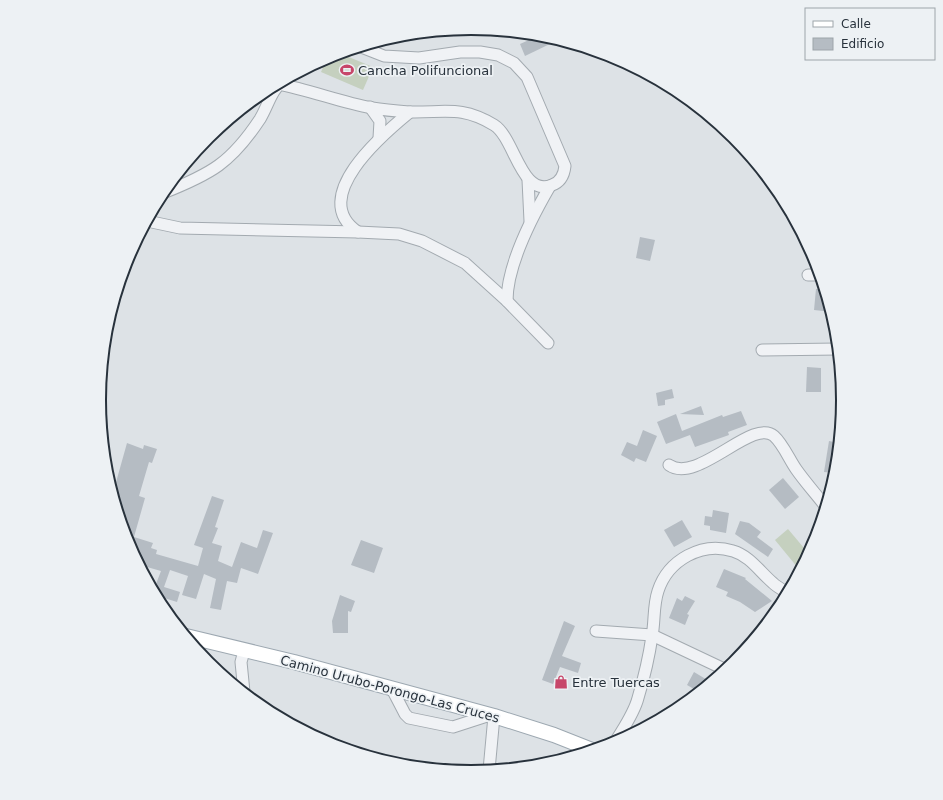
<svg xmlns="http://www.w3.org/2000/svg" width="943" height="800" font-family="'DejaVu Sans',sans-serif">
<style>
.green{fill:#c5d0bf}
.building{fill:#b5bcc3}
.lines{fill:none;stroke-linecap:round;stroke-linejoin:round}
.minor-casing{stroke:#a3aab0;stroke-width:13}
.major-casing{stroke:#9da8b1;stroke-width:16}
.minor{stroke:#f0f2f5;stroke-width:11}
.major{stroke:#fff;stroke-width:14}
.labels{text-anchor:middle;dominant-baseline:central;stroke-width:3.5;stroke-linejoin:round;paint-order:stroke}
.poi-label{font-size:13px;fill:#28323c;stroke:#edf1f4;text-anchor:start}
.street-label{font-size:13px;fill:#28323c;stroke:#edf1f4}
.rim{fill:none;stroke:#28323c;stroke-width:2}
</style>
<rect width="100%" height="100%" fill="#dde2e6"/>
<g class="green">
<polygon points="339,53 373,67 363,90 321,72 327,58"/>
<polygon points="788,529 809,554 804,563 798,568 775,540"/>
</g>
<g class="building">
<polygon points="540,35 552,38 554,42 525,56 520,44"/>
<polygon points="640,237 655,240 650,261 636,258"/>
<polygon points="816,289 825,289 832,312 814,310"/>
<polygon points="807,367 821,368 821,392 806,392"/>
<polygon points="672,389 674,398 665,400 665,405 658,406 656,393"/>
<polygon points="701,406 704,415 680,414"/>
<polygon points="741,411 747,425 728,432 729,435 695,447 690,435 666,444 657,422 676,414 682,431 722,415 723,417"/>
<polygon points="643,430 657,436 646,462 636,458 634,462 621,455 627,442 637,446"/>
<polygon points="829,441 839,443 835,473 824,472"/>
<polygon points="127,443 143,449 144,445 157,449 152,463 149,462 139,496 145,498 134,537 153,543 151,548 157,550 156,554 198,566 203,548 194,545 212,496 224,500 215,527 218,528 212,543 222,546 218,561 232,567 241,542 257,548 263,530 273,533 258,574 241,568 237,583 227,581 221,610 210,608 216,579 204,574 196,599 182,595 188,576 170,570 164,587 180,592 177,602 161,597 159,601 149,582 156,584 161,571 140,565 128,542 113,493"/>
<polygon points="783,478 799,497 785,509 769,490"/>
<polygon points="713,510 729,513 726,533 710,530 710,526 704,525 705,516 712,517"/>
<polygon points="682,520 692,537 674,547 664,530"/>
<polygon points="740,521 749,523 761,532 757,537 773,549 768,557 735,534"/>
<polygon points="361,540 383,548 374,573 351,565"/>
<polygon points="724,569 746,578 745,579 772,601 755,612 740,602 726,596 728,592 716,587"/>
<polygon points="340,595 355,601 351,612 348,611 348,633 333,633 332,621"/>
<polygon points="685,596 695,601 687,614 689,615 685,625 669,618 677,598 682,601"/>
<polygon points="564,621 575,626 562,656 581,663 578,673 560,667 553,684 542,680"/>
<polygon points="694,672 709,681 707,686 688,702 694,689 687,685"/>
</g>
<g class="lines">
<g class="minor-casing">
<g id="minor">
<path d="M 278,84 C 310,90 340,102 372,108 C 384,110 396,111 409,112 C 444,113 461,105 494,125 C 515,138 521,198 552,185 C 561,182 564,175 565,166 L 527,77 L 514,63 L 498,55 L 480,52 L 460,52 L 419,58 L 384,56 L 361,47"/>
<polyline points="370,107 380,121 379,138"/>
<polyline points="528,180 530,221"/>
<path d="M 163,193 C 211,174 231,163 260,119 C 268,106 271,90 284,80"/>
<polyline points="147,221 180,228 358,232 399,234 422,241 465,263 507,301 548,343"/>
<path d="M 358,232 C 307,198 383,134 410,112"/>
<polyline points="808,275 820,275"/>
<path d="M 507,301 C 507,266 532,217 550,186"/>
<polyline points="762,350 838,349"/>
<path d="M 669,465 C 697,485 753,417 774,436 C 783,444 789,459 796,469 C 805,482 816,494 826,507"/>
<polyline points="596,631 652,635 726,670"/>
<polyline points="244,651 241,662 244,692"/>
<polyline points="392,689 405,714 409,718 453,727 490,715"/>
<path d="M 614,744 C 622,730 634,714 638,698 C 644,678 649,657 652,636 C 655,621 653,606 658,591 C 668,560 702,541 733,551 C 750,556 760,572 773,583 C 777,587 783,590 788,593"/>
<polyline points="489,770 494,716"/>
</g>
</g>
<g class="major-casing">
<polyline id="major" points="186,636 294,662 494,716 554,735 592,750"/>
</g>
<use href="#minor" class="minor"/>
<use href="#major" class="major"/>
</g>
<defs>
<g id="stadium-bare" transform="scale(1.08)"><path d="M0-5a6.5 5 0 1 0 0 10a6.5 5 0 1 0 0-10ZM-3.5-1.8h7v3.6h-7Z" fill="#c7476a" stroke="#edf1f4" stroke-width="2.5" paint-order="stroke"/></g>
<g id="shop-bare" transform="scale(1.08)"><path d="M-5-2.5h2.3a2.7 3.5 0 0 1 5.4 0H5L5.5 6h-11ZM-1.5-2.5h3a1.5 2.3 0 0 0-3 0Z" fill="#c7476a" stroke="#edf1f4" stroke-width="2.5" paint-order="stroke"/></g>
</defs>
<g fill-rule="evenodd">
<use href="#stadium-bare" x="347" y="70"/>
<use href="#shop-bare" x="561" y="682"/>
</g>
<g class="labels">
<g class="poi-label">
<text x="358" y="70">Cancha Polifuncional</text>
<text x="572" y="682">Entre Tuercas</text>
</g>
<g class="street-label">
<text transform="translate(390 689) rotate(15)">Camino Urubo-Porongo-Las Cruces</text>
</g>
</g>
<path d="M0 0H943V800H0ZM106 400a365 365 0 1 1 730 0a365 365 0 1 1-730 0Z" fill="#edf1f4" fill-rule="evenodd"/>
<path class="rim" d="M106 400a365 365 0 1 1 730 0a365 365 0 1 1-730 0Z"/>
<rect x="805" y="8" width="130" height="52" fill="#edf1f4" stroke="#9ea5aa"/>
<rect x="813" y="21" width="20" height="6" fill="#ffffff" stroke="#9ea5aa"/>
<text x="841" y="28" font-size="12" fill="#28323c">Calle</text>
<rect x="813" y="38" width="20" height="12" fill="#b5bcc3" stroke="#9ea5aa"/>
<text x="841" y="48" font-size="12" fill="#28323c">Edificio</text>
</svg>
